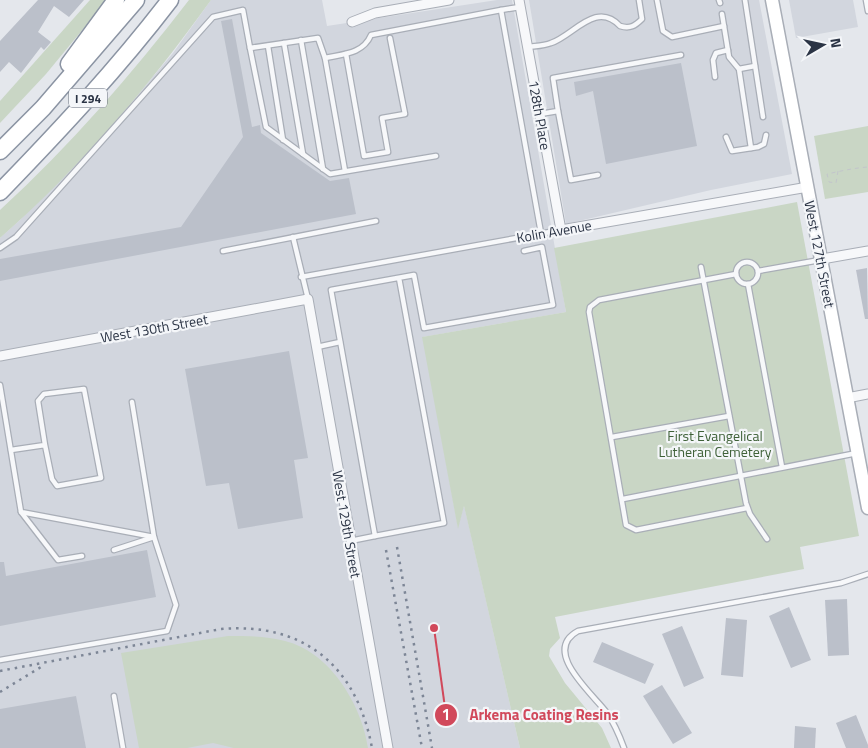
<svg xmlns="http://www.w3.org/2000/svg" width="868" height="748" font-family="'Titillium Web',sans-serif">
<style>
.built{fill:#d2d6de}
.green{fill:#c9d6c5}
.building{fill:#bbc0ca}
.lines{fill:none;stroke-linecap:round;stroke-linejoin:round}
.lane-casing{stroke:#a9aeb7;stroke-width:7}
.street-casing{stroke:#a9aeb7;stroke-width:11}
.secondary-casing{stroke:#a9aeb7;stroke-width:15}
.highway-casing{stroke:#8b94a3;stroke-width:19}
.path{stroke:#c2c5cb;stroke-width:1;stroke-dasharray:4 4;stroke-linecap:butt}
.lane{stroke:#f7f8fa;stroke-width:4.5}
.street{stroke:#f7f8fa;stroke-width:9}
.secondary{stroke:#fff;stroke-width:12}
.highway{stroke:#fff;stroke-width:16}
.rail{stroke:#7d8696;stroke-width:2.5;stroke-dasharray:2.5 5;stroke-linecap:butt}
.labels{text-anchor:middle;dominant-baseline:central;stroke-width:4.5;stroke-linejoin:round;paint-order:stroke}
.shield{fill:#f4f6f9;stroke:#676e7b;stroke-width:1}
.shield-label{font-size:12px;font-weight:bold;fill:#2b3445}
.street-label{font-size:14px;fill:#2b3445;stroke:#f4f6f9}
.park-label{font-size:14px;fill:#3f6138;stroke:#f4f6f9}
.leader{fill:none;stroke:#d1495b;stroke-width:2}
.callout-dot{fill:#d1495b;stroke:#f4f6f9;stroke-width:2}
.mark-label{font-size:15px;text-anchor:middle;font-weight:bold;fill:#fff}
.callout-label{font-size:15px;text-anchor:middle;font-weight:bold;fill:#d1495b;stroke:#f4f6f9;stroke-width:4.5;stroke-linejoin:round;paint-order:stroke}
</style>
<rect width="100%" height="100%" fill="#e4e7ec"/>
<g class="built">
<polygon points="211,0 322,0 327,26 497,0 512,0 566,312 423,337 458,527 464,505 520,748 0,748 0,238 20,220 124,111 173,53"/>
<polygon points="529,0 759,0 792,174 711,190 566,224"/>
<polygon points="789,0 853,0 858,27 796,38"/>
</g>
<g class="green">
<polygon points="90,0 107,0 46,74 0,123 0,101"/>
<path d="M 189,0 L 211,0 C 149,86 80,168 0,238 L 0,210 C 70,146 131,75 189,0 Z"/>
<polygon points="868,126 868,192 825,199 814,136"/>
<polygon points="797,202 859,536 800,547 804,569 555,617 560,638 550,649 549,656 565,683 602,728 611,748 520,748 464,506 458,529 422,337 566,312 554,248"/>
<path d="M 228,636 C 247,636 266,636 285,641 C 330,652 362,705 368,748 L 234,748 L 213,743 L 187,748 L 139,748 L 121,653 Z"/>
</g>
<g class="building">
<polygon points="38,0 84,0 69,17 54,6 38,32 51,42 44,50 41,47 21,73 9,62 0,72 0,41"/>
<polygon points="232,19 252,127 260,125 261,133 330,181 349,178 356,214 0,281 0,259 181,227 243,137 221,21"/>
<polygon points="681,63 697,146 606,164 593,91 576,96 574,82"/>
<polygon points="867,268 868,319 865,319 856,270"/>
<polygon points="289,351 308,458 294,460 303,518 238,529 229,483 206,486 185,369"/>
<polygon points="147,550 156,597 0,626 0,562 4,562 6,576"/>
<polygon points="847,599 849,655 828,656 825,600"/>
<polygon points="789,607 811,660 791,668 769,616"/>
<polygon points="726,618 747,620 743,677 721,675"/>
<polygon points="682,626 704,678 684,687 662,634"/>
<polygon points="602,642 654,664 645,684 593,662"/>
<polygon points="662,685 692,733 673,744 643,696"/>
<polygon points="76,696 86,748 0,748 0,709"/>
<polygon points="856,715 868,745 868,748 846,748 836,723"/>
<polygon points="795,726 816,728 815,748 794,748"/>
</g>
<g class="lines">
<g class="lane-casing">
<g id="lane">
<polyline points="657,0 663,31 672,37 724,26"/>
<polyline points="719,0 720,3"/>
<polyline points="745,0 763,117"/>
<polyline points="866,0 868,11"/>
<polyline points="501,10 520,7"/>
<polyline points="722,14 729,57 739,69 751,148"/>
<polyline points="301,40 323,169"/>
<polyline points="284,43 303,154"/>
<polyline points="268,46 283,140"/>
<path d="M 528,47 C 535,46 544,46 551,43 C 573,36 596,0 620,26 C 630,29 635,26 642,19 L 639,0"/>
<polyline points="346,54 364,156 388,152 382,118 405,114 390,38"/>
<polyline points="325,58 345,171"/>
<polyline points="739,69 755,66"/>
<polyline points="715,77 713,60 716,53 728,50"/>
<polyline points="558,111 571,180 598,175"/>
<polyline points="540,114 558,111 553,78 681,55"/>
<polyline points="726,137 732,151 758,147 764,144 766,135"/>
<path d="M 436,156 L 330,174 L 266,127 L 250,48 L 318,38 L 325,58 C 343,54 363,54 371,35 L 501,10 L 541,233"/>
<polyline points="293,237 308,299"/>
<polyline points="0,248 16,237 213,17 243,10 250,48"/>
<polyline points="223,251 376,221"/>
<circle cx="747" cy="273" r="11"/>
<polyline points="701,267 746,503 750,514 767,539"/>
<polyline points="758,271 820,260"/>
<polyline points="736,274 599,300 590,307 589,312 626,525 636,530 747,508"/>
<polyline points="301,277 561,230"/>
<polyline points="399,278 444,523 375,536 331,290 414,275 424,328 553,305 542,247 524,251"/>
<polyline points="748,284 782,467"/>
<polyline points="317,347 340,342"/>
<polyline points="0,385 21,512 154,537 176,605 167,631 0,660"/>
<polyline points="612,437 729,416"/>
<polyline points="11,450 45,445 52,479 57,486 101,478 84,389 44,394 38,401 45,445"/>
<polyline points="623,499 857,453"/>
<polyline points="21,512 58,560 82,556"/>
<polyline points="350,541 375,536"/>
<polyline points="114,550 154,537 132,402"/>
<polyline points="114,696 123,748"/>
<path d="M 624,748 C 620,737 614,723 607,713 C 592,693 541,651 578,631 L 841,583 L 868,574"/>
</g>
</g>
<g class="street-casing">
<g id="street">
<polyline points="519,0 561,230 808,187"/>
<polyline points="352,22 375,13 449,0"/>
<polyline points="822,259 868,251"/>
<polyline points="0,356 308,299 388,748"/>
<polyline points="847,398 868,394"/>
</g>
</g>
<g class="secondary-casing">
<polyline id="secondary" points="772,0 868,508"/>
</g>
<g class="highway-casing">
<g id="highway">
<polyline points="69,64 116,0"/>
<polyline points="0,151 43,108 136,0"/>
<path d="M 0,192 C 60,130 118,68 170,0"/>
</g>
</g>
<path class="path" d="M 838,171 L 836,183 L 829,182 L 827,174 C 841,171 854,168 868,167"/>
<use href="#lane" class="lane"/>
<use href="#street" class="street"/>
<use href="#secondary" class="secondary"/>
<use href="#highway" class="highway"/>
<g class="rail">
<polyline points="397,547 432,748"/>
<polyline points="386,550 422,748"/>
<path d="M 0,671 L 221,629 C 305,622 357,667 372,748"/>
<polyline points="0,692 41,667"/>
</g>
</g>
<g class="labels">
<rect class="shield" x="69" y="88.5" width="38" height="19" rx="4"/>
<g class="shield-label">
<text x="88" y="98">I 294</text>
</g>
<g class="street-label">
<text transform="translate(540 115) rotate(80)">128th Place</text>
<text transform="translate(554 231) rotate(-10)">Kolin Avenue</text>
<text transform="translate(820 254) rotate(79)">West 127th Street</text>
<text transform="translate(154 328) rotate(-10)">West 130th Street</text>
<text transform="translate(347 524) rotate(80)">West 129th Street</text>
</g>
<g class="park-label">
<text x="715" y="435">First Evangelical<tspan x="715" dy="16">Lutheran Cemetery</tspan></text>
</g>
</g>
<path class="leader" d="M434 628L446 715"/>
<g class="callout-dot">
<circle cx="434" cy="628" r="5"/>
<circle cx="446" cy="715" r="12"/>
</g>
<g class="mark-label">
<text x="446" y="720">1</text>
</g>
<g class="callout-label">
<text x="544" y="720">Arkema Coating Resins</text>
</g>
<g transform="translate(823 45) rotate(81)" stroke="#f4f6f9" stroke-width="4" paint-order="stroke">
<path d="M0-4L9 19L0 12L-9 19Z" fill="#2b3445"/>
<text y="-8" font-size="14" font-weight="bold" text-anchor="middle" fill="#2b3445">N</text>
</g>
</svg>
